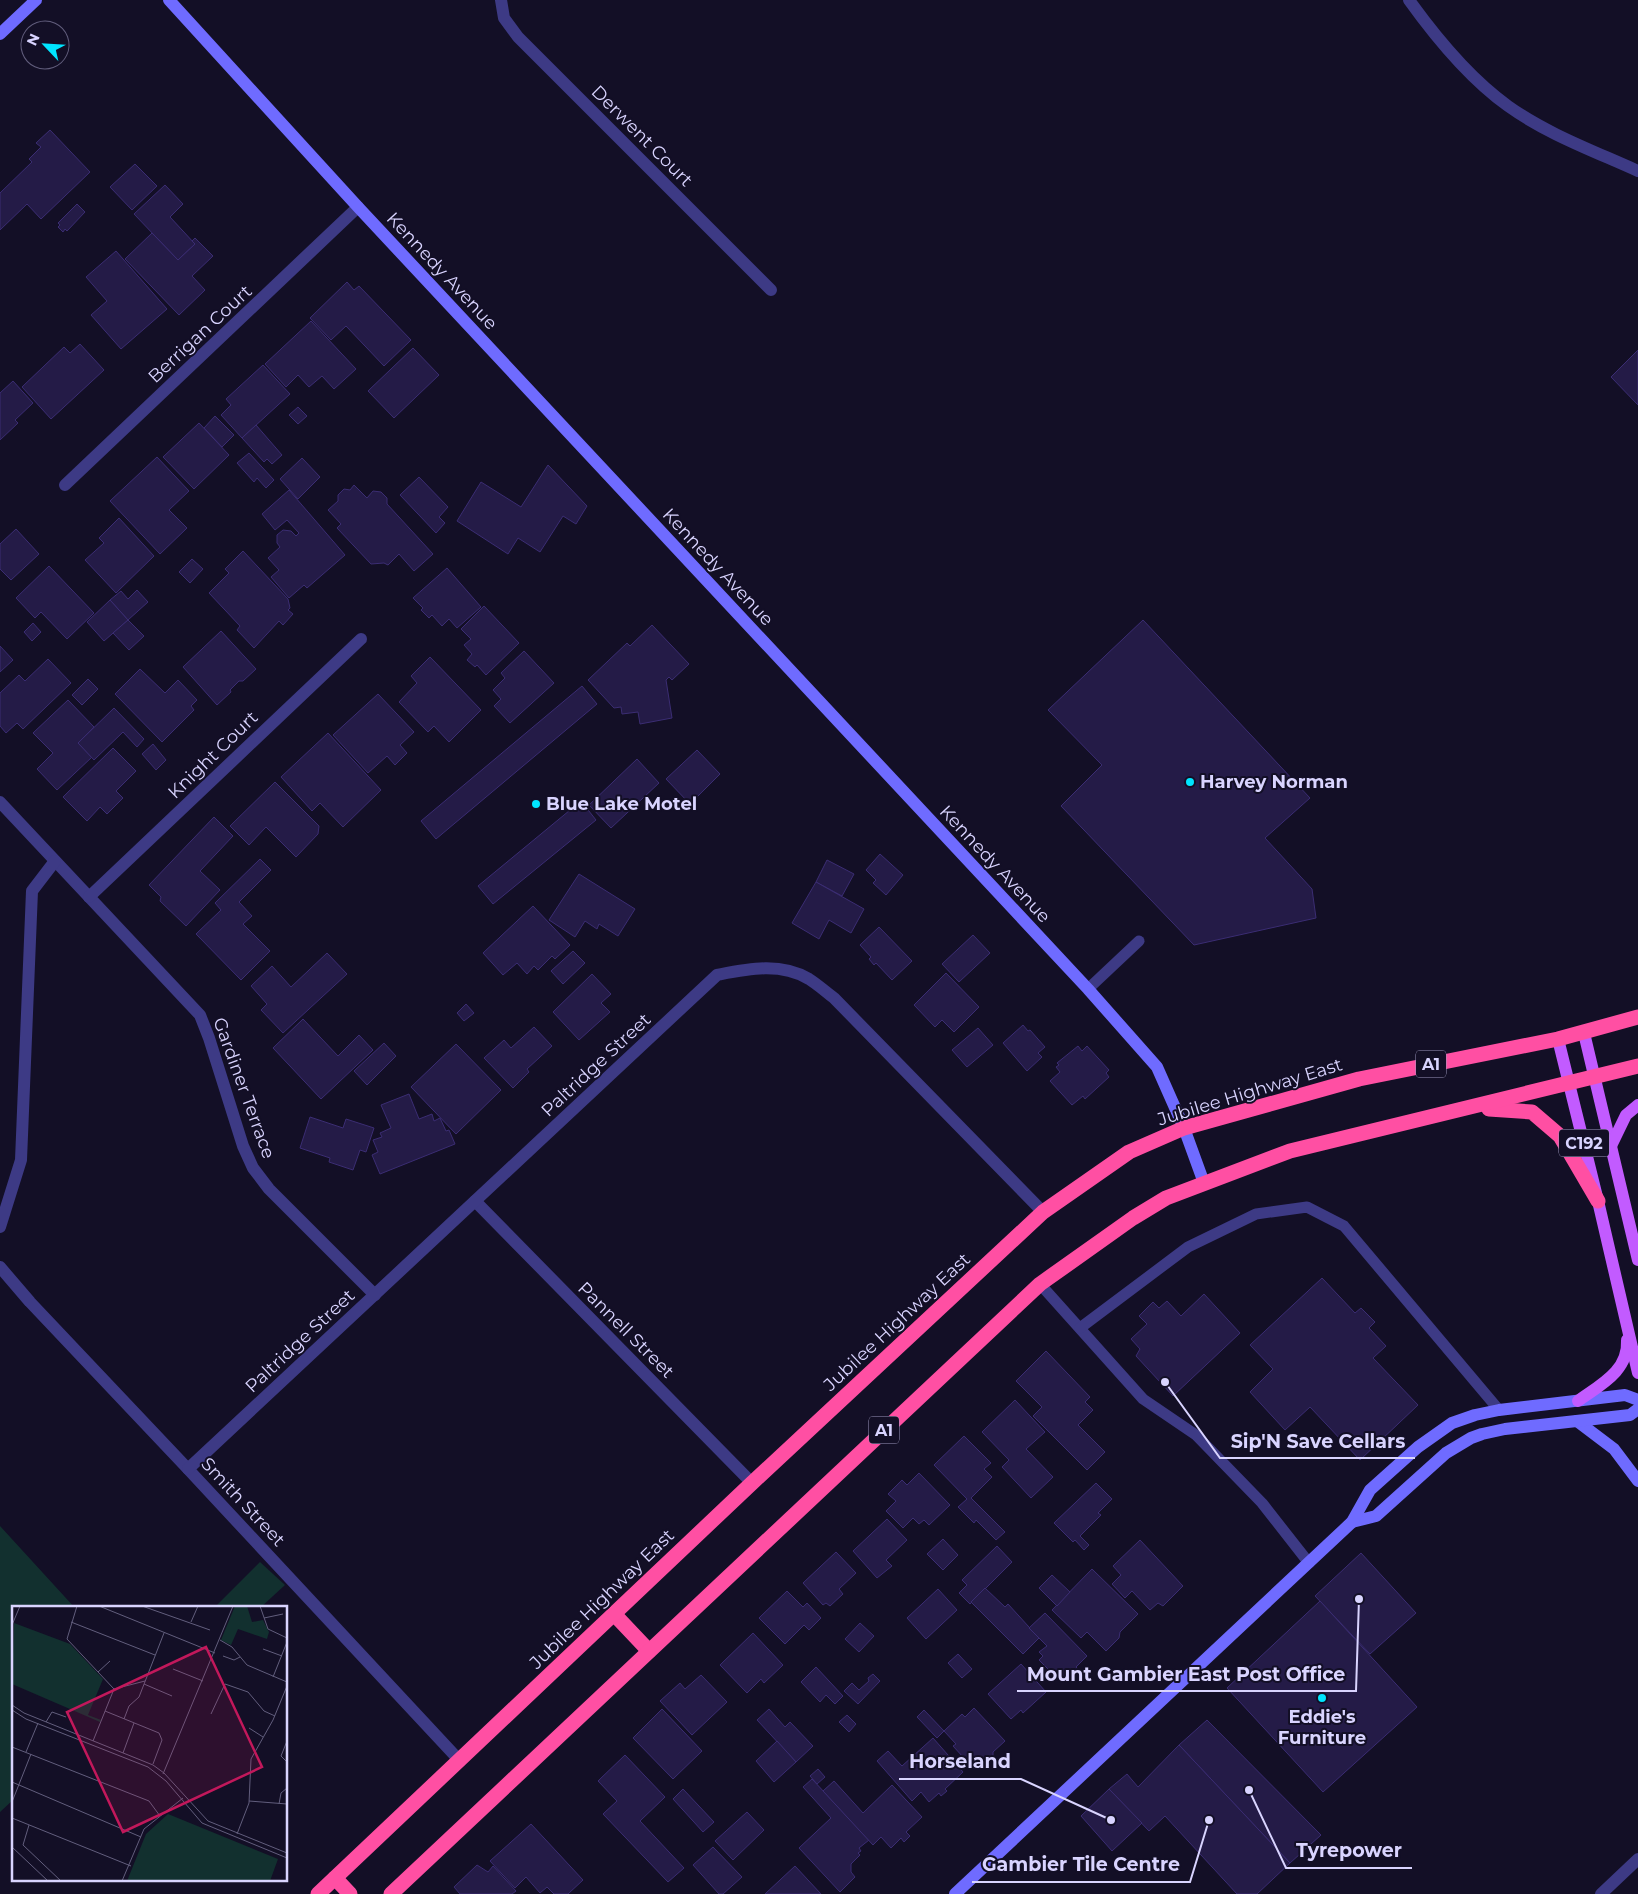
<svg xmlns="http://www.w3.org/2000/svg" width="1638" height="1894" font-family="Montserrat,sans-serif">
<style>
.green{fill:#12302f}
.building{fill:#241b47;stroke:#3b2d73}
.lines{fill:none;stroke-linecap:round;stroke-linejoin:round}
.lane{stroke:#3d3a85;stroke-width:11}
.street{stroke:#3d3a85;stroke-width:12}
.secondary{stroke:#6f6bff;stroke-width:12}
.primary{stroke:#c25bff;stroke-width:12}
.highway{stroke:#ff4fa3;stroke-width:15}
.poi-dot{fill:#00e5ff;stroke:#130f26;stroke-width:2}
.labels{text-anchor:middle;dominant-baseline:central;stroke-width:4;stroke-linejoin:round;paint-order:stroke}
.shield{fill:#130f26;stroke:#9e99be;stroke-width:1}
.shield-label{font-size:16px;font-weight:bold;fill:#d9d4ff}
.street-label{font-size:18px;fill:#d9d4ff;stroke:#130f26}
.poi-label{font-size:18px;font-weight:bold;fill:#d9d4ff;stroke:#130f26;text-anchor:start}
.inset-road{fill:none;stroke:#625e7d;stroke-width:1}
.view{fill:#c2185b;fill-opacity:0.15;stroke:#c2185b;stroke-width:2.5}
.inset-edge{fill:none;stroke:#d9d4ff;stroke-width:2.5}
.leader{fill:none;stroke:#d9d4ff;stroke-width:2}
.callout-dot{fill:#d9d4ff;stroke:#130f26;stroke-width:2}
.callout-label{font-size:19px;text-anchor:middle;font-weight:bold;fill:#d9d4ff;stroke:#130f26;stroke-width:4;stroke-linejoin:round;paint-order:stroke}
</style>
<rect width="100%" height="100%" fill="#130f26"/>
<g class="green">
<polygon points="0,1526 75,1608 14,1608 14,1799 0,1812"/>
<polygon points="260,1562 285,1585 260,1608 214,1608"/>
</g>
<g class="building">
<polygon points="50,130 90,172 41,219 27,204 0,230 0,193 32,162 29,159 41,147 36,143"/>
<polygon points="135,164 157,186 132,210 110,187"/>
<polygon points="165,185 183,204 170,217 195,244 178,260 134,214"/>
<polygon points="77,204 85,212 67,231 65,229 63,232 58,227 60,225 58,223"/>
<polygon points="152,233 178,260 195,244 192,241 195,238 213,256 192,276 205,290 179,315 125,259"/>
<polygon points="116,251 167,309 121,349 91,315 107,301 86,277"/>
<polygon points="347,282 354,290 359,286 411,340 384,366 346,326 331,340 310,318"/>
<polygon points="311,321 356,369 334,389 322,376 309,387 298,375 286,387 265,364"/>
<polygon points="80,344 104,370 51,419 22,387 64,347 70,353"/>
<polygon points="413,348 439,375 394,418 368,391"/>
<polygon points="1638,350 1638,405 1611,377"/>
<polygon points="263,365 290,394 242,438 221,415 231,405 226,399"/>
<polygon points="13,381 33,403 15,420 18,423 0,440 0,393"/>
<polygon points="298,407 307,416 298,424 289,415"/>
<polygon points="215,416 234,435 222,447 204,428"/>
<polygon points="199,423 229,455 194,489 163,457"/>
<polygon points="256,425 282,455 272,464 267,459 264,462 242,438"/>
<polygon points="249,453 274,480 266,488 257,478 254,482 237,463"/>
<polygon points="157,457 189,491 169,510 187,528 160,554 110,501"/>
<polygon points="302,458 320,477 298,499 280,479"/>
<polygon points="548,465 587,506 576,524 563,516 540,552 518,538 508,554 457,521 481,482 521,507"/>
<polygon points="419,477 448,507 439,517 445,523 436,533 400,495"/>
<polygon points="354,485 367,498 373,491 381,492 387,498 387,504 433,554 414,571 399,554 388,565 384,563 371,564 337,528 341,524 328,510 338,501 338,495 344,489 350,490"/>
<polygon points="289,490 345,555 307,588 304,585 289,598 271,577 279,570 268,558 280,547 277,543 277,535 283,530 291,531 296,536 299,533 287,520 275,530 262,514"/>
<polygon points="119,518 154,556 116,593 85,560 104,543 99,538"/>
<polygon points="16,529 39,554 11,580 0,569 0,544"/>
<polygon points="243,551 288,599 290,608 288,610 293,614 283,625 279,621 254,648 237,630 240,626 209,593 229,573 225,569"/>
<polygon points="192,559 203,569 190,583 179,572"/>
<polygon points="49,566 94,613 67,639 41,612 35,618 16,598"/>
<polygon points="447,568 481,607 457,628 449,619 442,626 432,615 429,618 421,610 423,608 413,598"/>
<polygon points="137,590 148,602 128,620 110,600 121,591 128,599"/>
<polygon points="110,600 128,620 104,641 87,622"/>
<polygon points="484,606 519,643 486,675 477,665 475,667 467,660 472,654 464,645 471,639 461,629"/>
<polygon points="128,620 144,636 129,650 113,633"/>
<polygon points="1143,620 1310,798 1265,838 1312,889 1316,918 1194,945 1061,806 1102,765 1048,710"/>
<polygon points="33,623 41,632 32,641 24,632"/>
<polygon points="652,625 689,664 672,680 669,677 666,680 672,718 640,724 638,712 622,714 621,707 614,708 588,680 627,643 630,646"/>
<polygon points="221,631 256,669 243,681 239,681 230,690 231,692 217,705 183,667"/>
<polygon points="0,646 13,660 0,672"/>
<polygon points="524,651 554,683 510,723 494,706 501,699 493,690 505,678 501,673"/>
<polygon points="430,657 481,710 449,742 434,726 428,732 399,702 417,683 411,676"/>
<polygon points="48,659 71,683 23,729 17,723 6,733 0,726 0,693 19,675 25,681"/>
<polygon points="140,669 165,693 178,680 197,700 191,706 194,710 162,742 115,694"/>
<polygon points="88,679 98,689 82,705 72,695"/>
<polygon points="582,686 597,704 436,839 421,821"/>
<polygon points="378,694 414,732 400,745 407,753 395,765 387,756 368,773 333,735"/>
<polygon points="68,700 94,727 78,743 92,757 57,790 37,769 53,753 33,733"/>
<polygon points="114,708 144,739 137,747 123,732 94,760 78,743"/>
<polygon points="328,733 381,790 343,827 320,803 312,811 281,777"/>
<polygon points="153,744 166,760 156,770 142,754"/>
<polygon points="113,748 136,771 116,791 123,798 107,814 100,807 87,821 63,797"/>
<polygon points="697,750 720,774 690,804 666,779"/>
<polygon points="637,759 659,783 611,828 589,805"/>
<polygon points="275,782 319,826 318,834 296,857 266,827 249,845 230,826"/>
<polygon points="581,801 596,820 493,904 478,886"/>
<polygon points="214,817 233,836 200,871 220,890 186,926 160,901 161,897 149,885"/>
<polygon points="880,854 903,875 886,895 873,883 876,880 866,870"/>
<polygon points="260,859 271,870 239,902 252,916 243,924 270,951 241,980 196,934 221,910 215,903"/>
<polygon points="827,860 854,874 842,896 816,882"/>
<polygon points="579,874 635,909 618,936 599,924 597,929 585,921 575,937 549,920"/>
<polygon points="816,882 864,909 851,933 829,920 819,939 792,923"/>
<polygon points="533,906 570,945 555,959 552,956 538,970 534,966 527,974 517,963 503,975 483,953"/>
<polygon points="879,927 912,961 892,980 876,963 874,965 869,959 871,957 860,945"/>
<polygon points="973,935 990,953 959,982 942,964"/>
<polygon points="573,951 585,963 563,984 551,971"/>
<polygon points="327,953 347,974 283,1033 261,1010 267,1004 251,986 272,966 291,987"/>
<polygon points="946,973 979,1007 954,1032 942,1020 935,1027 914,1005"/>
<polygon points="592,974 611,994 601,1003 610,1012 579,1040 553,1012"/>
<polygon points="466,1004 474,1013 464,1021 457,1013"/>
<polygon points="303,1019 338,1056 359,1035 373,1050 321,1099 273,1048"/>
<polygon points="1023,1025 1028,1031 1030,1030 1045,1047 1038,1053 1042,1057 1027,1071 1003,1043"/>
<polygon points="534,1027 552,1046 527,1069 529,1072 513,1088 484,1058 504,1040 511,1048"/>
<polygon points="978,1028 993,1045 967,1067 952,1050"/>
<polygon points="384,1043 396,1056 367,1085 354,1071"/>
<polygon points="456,1044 501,1090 456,1134 411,1087"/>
<polygon points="1078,1046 1082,1051 1087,1046 1109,1070 1106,1073 1109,1077 1085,1099 1083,1096 1072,1105 1050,1081 1060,1072 1056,1067 1059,1065 1057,1063"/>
<polygon points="409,1094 419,1119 432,1114 434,1121 440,1118 446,1131 449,1130 455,1144 380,1174 372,1155 378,1152 373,1140 382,1137 380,1133 391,1128 381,1105"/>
<polygon points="310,1117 343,1128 346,1119 374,1128 366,1152 360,1150 353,1170 329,1162 330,1158 300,1148"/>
<polygon points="1322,1278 1355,1313 1361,1308 1375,1322 1369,1328 1386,1346 1373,1358 1418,1405 1360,1460 1310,1407 1285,1430 1250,1392 1273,1369 1250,1345"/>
<polygon points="1204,1294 1240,1333 1173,1396 1136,1356 1140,1349 1131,1339 1147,1324 1139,1316 1153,1302 1159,1308 1167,1301 1181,1316"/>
<polygon points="1046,1351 1090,1397 1085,1402 1093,1410 1078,1425 1105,1452 1087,1470 1033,1416 1042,1407 1016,1381"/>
<polygon points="1015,1400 1045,1432 1026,1449 1053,1477 1031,1498 1002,1467 1009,1460 982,1432"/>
<polygon points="964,1436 991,1463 984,1469 992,1477 971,1498 1005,1532 996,1540 976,1520 974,1523 958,1507 967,1499 934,1465"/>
<polygon points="919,1473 950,1505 929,1525 924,1520 919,1524 913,1518 903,1528 886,1511 896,1501 888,1494 902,1480 907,1485"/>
<polygon points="1096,1483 1112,1499 1098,1513 1101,1515 1080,1536 1089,1545 1084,1550 1075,1540 1073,1542 1054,1523"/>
<polygon points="887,1519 907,1540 886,1560 892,1566 877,1578 853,1551"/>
<polygon points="943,1539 958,1555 943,1570 927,1554"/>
<polygon points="1140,1540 1183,1586 1163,1606 1158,1603 1150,1610 1132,1591 1125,1598 1112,1584 1121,1575 1113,1566"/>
<polygon points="997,1546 1012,1562 970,1604 959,1593 967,1585 962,1580"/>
<polygon points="836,1552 856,1573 839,1589 843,1594 830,1606 826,1603 823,1605 803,1583"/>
<polygon points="1361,1553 1416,1613 1370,1654 1315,1596"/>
<polygon points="1092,1569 1138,1614 1120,1632 1119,1638 1106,1651 1087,1632 1081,1638 1052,1610"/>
<polygon points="1052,1575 1070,1592 1057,1606 1039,1588"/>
<polygon points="985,1588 1005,1607 1008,1604 1039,1638 1023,1654 971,1602"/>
<polygon points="938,1589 957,1610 926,1639 907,1618"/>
<polygon points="787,1591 803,1607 807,1603 821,1618 809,1630 804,1625 785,1644 759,1618"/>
<polygon points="1320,1601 1417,1707 1323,1792 1227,1688"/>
<polygon points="1045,1613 1087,1656 1076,1667 1078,1669 1065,1682 1061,1678 1059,1680 1039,1660 1043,1656 1039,1652 1047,1646 1029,1628"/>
<polygon points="860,1623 874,1636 859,1652 845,1639"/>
<polygon points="753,1633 783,1665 764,1683 761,1679 747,1693 720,1665"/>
<polygon points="958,1654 972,1669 962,1678 948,1663"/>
<polygon points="1021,1664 1046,1692 1023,1713 1021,1710 1011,1719 988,1694"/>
<polygon points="816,1667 843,1696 835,1704 826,1695 820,1702 801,1682"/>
<polygon points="873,1674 880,1681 858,1704 844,1691 852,1683 859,1690 869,1681 868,1678"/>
<polygon points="701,1675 727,1702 692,1735 660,1701 680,1683 685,1689"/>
<polygon points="974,1708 1005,1741 993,1752 993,1756 989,1760 986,1758 974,1769 953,1746 956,1744 944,1731 962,1714 965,1717"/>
<polygon points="662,1709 702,1751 673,1779 633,1738"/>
<polygon points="769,1709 785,1727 790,1722 813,1746 796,1762 757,1720"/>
<polygon points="924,1710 944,1731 937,1738 917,1717"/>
<polygon points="847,1715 856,1724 849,1732 839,1722"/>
<polygon points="1207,1720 1321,1835 1290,1863 1179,1745"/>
<polygon points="933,1738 963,1772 945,1789 947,1791 941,1796 939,1793 929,1802 921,1792 912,1801 877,1761 888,1751 902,1766"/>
<polygon points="777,1741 796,1762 774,1782 756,1761"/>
<polygon points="1179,1745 1290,1863 1257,1894 1237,1894 1165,1816 1149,1831 1109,1789 1127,1774 1138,1787"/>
<polygon points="625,1755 665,1797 640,1821 684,1868 668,1882 603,1814 617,1801 598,1781"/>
<polygon points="818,1769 825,1777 817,1784 810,1776"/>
<polygon points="812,1779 869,1840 859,1848 861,1851 858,1853 860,1855 851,1864 851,1872 855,1877 840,1892 799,1848 831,1818 803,1787"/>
<polygon points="834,1781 863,1813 892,1785 922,1817 906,1832 910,1836 904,1842 901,1838 891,1848 881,1837 873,1845 823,1791"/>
<polygon points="683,1789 714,1822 703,1832 673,1799"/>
<polygon points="1109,1789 1142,1823 1112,1851 1081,1816"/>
<polygon points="747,1812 764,1830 733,1860 715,1841"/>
<polygon points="531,1824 583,1880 568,1894 554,1894 547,1887 540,1893 526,1877 515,1888 490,1861"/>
<polygon points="713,1847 742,1877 723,1894 719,1894 693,1865"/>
<polygon points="477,1865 488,1872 493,1866 516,1891 512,1894 460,1894 454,1887"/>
<polygon points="795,1866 821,1894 765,1894"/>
</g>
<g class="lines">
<g class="lane">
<polyline points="1088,989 1139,941"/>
<polyline points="1040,1284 1143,1399 1196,1435 1262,1503 1309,1563"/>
<polyline points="1080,1328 1188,1247 1256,1214 1307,1207 1344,1226 1499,1410"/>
</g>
<g class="street">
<polyline points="501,0 504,18 518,37 771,290"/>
<path d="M 1409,0 C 1437,39 1469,78 1508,106 C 1547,134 1594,151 1638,171"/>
<polyline points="65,485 358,207"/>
<polyline points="0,802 200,1015 209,1038 243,1146 253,1168 269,1189 375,1295"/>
<polyline points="89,897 361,639"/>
<polyline points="475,1201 752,1483"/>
<polyline points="0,1227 21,1160 32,891 55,861"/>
<polyline points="0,1267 30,1302 188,1469 460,1761"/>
<path d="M 188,1469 L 717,975 C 748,969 780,962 809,979 C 817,984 826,992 834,998 L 1043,1212"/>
<polyline points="1601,1894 1638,1859"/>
</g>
<g class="secondary">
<polyline points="169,0 358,207 1088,989 1157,1067 1184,1128 1204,1183"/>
<polyline points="0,34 36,0"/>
<polyline points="1577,1421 1614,1449 1638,1481"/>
<polyline points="1352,1522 1376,1516 1446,1453 1471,1438 1482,1434 1505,1429 1630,1415 1638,1409"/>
<polyline points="955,1894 1352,1522 1370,1490 1418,1447 1452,1423 1475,1415 1499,1410 1625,1395 1638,1400"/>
</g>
<g class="primary">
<polyline points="1584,1033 1638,1260"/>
<polyline points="1558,1039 1598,1201 1638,1373"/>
<polyline points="1611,1146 1626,1115 1638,1105"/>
<path d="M 1578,1401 C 1600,1385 1629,1371 1627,1340"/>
</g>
<g class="highway">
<polyline points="1489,1109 1532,1112 1560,1136 1598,1201"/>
<polyline points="614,1614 649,1651"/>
<polyline points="335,1878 350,1894"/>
<polyline points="318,1894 752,1483 1043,1212 1129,1152 1184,1128 1359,1079 1558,1039 1638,1017"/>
<polyline points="391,1894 1040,1284 1133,1218 1166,1198 1290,1151 1638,1066"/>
</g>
</g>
<g class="poi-dot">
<circle cx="1190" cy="782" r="5"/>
<circle cx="536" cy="804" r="5"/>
<circle cx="1322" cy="1698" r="5"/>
</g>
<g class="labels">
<g class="shield">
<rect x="1416" y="1050.5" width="30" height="27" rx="4"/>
<rect x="1559" y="1129.5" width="50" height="27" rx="4"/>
<rect x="869" y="1416.5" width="30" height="27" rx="4"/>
</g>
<g class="shield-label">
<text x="1431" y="1064">A1</text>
<text x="1584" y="1143">C192</text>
<text x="884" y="1430">A1</text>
</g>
<g class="street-label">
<text transform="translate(642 136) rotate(45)">Derwent Court</text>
<text transform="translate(442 271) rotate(47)">Kennedy Avenue</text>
<text transform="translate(200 334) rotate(-43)">Berrigan Court</text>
<text transform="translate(718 567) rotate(47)">Kennedy Avenue</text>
<text transform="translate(213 755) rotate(-44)">Knight Court</text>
<text transform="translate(995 864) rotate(47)">Kennedy Avenue</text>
<text transform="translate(596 1065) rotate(-43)">Paltridge Street</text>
<text transform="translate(244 1088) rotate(70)">Gardiner Terrace</text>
<text transform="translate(1250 1092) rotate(-17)">Jubilee Highway East</text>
<text transform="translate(897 1322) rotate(-43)">Jubilee Highway East</text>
<text transform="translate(626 1330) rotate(45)">Pannell Street</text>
<text transform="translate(300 1341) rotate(-43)">Paltridge Street</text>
<text transform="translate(243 1502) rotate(47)">Smith Street</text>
<text transform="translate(602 1599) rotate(-44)">Jubilee Highway East</text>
</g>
<g class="poi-label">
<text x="1200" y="782">Harvey Norman</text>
<text x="546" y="804">Blue Lake Motel</text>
<text x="1322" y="1717" text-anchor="middle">Eddie's<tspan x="1322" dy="21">Furniture</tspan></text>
</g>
</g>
<g transform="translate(12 1606)">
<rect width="275" height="275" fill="#130f26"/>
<path d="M 223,0 L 235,0 L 240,16 L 251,14 L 257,26 L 255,33 L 226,23 L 219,39 L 209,34 ZM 2,17 L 58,38 L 91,73 L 76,109 L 89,114 L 88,116 L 0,78 ZM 156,208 L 266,253 L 258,275 L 115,275 L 134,228 Z" fill="#12302f"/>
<path class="inset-road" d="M 65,0 L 55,33 L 102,83M 87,0 L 203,47M 130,0 L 198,24M 248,0 L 256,23 L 275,32M 252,12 L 271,8M 59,16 L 143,49M 179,16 L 186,0M 0,19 L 8,0M 208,34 L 220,41 L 235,59 L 275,76M 251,43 L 270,50M 211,50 L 222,54 L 228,51M 161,63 L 191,75M 86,66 L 98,55M 261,71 L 275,36M 132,78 L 160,90M 0,99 L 12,107 L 141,159 L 152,167 L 196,215 L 275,247M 0,104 L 14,113 L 136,161 L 154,175 L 190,217 L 275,252M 93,105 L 147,127 L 150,134 L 141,158M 199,108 L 213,78 L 236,86 L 252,105 L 263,110M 112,113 L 117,100 L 127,91 L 152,27M 34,116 L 40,106 L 54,111M 237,122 L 251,131M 81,135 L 102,83 L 133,75M 275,135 L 269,150 L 275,156M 0,141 L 137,195 L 148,210M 14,146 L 26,117M 111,147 L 122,117M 151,168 L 221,0M 0,176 L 129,231M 237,195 L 275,198M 0,196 L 19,148M 267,198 L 269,187 L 275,182M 0,212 L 119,260M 17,219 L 11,239 L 49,275M 225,228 L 237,197 L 239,153 L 261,114 L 275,80M 0,241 L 36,275M 110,275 L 132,223 L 171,192"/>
<path class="view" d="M 194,41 L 250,161 L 111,226 L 55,106 Z"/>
<rect width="275" height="275" class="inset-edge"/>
</g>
<path class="leader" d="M1165 1382L1220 1458H1415M1359 1599L1356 1691H1017M1111 1820L1021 1779H899M1249 1790L1286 1868H1412M1209 1820L1190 1882H972"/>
<g class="callout-dot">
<circle cx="1165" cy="1382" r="5"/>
<circle cx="1359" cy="1599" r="5"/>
<circle cx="1111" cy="1820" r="5"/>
<circle cx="1249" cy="1790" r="5"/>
<circle cx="1209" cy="1820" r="5"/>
</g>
<g class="callout-label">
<text x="1318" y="1448">Sip'N Save Cellars</text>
<text x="1186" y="1681">Mount Gambier East Post Office</text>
<text x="960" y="1768">Horseland</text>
<text x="1349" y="1857">Tyrepower</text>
<text x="1081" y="1871">Gambier Tile Centre</text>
</g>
<g transform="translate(45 45) rotate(295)"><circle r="24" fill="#130f26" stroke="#625e7d"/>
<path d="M0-4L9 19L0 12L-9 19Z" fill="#00e5ff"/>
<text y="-8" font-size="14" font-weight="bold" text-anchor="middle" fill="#d9d4ff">N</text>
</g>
</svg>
